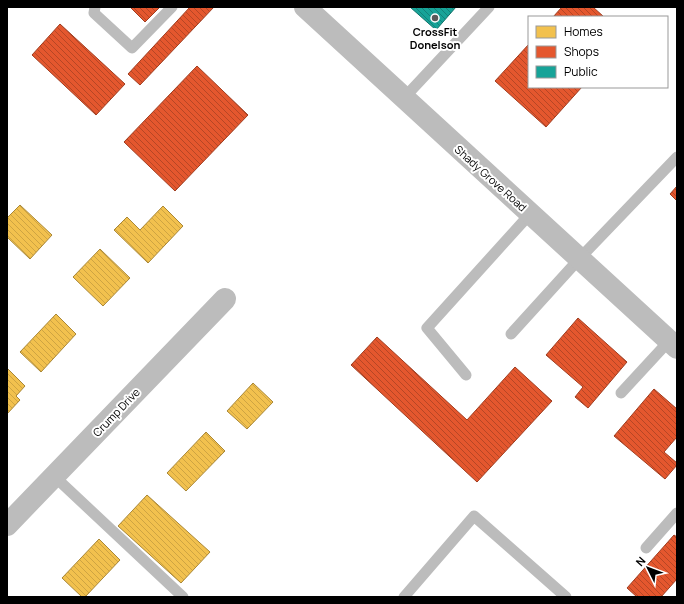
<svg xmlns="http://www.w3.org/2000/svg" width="684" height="604" font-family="Manrope,sans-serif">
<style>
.homes{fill:url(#homes-back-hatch);stroke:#a98737}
.shops{fill:url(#shops-back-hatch);stroke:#a03d20}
.public{fill:url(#public-back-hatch);stroke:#10726a}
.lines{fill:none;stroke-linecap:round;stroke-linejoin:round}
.service{stroke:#bcbcbc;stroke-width:11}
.minor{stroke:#bcbcbc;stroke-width:22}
.poi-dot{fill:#595959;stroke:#fff;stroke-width:1.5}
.labels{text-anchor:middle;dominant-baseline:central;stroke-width:4;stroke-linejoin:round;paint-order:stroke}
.poi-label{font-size:11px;font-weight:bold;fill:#000;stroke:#fff}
.street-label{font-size:11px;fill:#000;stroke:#fff}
</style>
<defs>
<pattern id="homes-back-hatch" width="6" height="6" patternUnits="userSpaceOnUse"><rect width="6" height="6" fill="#f2c14e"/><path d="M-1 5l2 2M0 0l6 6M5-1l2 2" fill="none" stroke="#cea442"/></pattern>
<pattern id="shops-back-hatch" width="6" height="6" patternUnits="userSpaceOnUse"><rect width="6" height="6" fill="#e4572e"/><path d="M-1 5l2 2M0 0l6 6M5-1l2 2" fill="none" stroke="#b64625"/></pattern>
<pattern id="public-back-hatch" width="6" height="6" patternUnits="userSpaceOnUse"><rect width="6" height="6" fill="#17a398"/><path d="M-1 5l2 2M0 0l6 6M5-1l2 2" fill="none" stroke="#12827a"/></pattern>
</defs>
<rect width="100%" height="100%" fill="#fff"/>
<g class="homes">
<polygon points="20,205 52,235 30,259 7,237 7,218"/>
<polygon points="163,206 183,226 148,263 114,230 127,217 140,230"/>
<polygon points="100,249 130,278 103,306 73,277"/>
<polygon points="56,314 76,334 41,372 20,352"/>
<polygon points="7,368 25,386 16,396 20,400 7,414"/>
<polygon points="253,383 273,402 247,429 227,411"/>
<polygon points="206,432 225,451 186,491 167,473"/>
<polygon points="147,495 210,552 181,583 118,526"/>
<polygon points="99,539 120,560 85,597 82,597 62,578"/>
</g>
<g class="shops">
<polygon points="130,7 160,7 145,22"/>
<polygon points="190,7 214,7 140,85 128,74"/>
<polygon points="562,7 593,7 604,17 553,17"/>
<polygon points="60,24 125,84 96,115 32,55"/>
<polygon points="529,44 529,87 582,87 546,127 495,81"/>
<polygon points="197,66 248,115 175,191 124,142"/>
<polygon points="677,186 677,201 670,194"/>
<polygon points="578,318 627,362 588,408 575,397 583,387 546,355"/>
<polygon points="377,337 467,420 515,367 552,401 477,482 351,365"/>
<polygon points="654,389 677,409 677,437 664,452 677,463 677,465 665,479 614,436"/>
<polygon points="674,535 677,537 677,579 661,597 637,597 627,588"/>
</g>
<polygon class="public" points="410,7 456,7 436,30"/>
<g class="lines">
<g class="service">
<polyline points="95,7 94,13 132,48 172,7"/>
<polyline points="404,98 489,7"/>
<polyline points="511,334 580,258 677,157"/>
<polyline points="466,375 427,328 530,214"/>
<polyline points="621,393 669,341"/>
<polyline points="54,476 183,597"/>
<polyline points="646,548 677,513"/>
<polyline points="404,597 474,516 566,597"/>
</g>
<g class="minor">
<polyline points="305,7 677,348"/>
<polyline points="7,525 225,299"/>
</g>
</g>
<circle class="poi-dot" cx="435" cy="18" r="4"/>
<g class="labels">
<g class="poi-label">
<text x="435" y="31">CrossFit<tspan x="435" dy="13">Donelson</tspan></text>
</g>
<g class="street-label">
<text transform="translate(491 178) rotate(42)">Shady Grove Road</text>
<text transform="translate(116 412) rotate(-46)">Crump Drive</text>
</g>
</g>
<rect width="684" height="604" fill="none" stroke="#000000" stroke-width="16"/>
<rect x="528" y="16" width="140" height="72" fill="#ffffff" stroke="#999999"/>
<rect x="536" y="26" width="20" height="12" fill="#f2c14e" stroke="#999999"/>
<text x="564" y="36" font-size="12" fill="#000000">Homes</text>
<rect x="536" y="46" width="20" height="12" fill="#e4572e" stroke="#999999"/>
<text x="564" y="56" font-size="12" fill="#000000">Shops</text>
<rect x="536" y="66" width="20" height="12" fill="#17a398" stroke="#999999"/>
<text x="564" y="76" font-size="12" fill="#000000">Public</text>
<g transform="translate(648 568) rotate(312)" stroke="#ffffff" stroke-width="3" paint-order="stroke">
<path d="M0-3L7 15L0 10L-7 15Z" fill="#000000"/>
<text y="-6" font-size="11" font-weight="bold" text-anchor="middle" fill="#000000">N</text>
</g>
</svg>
